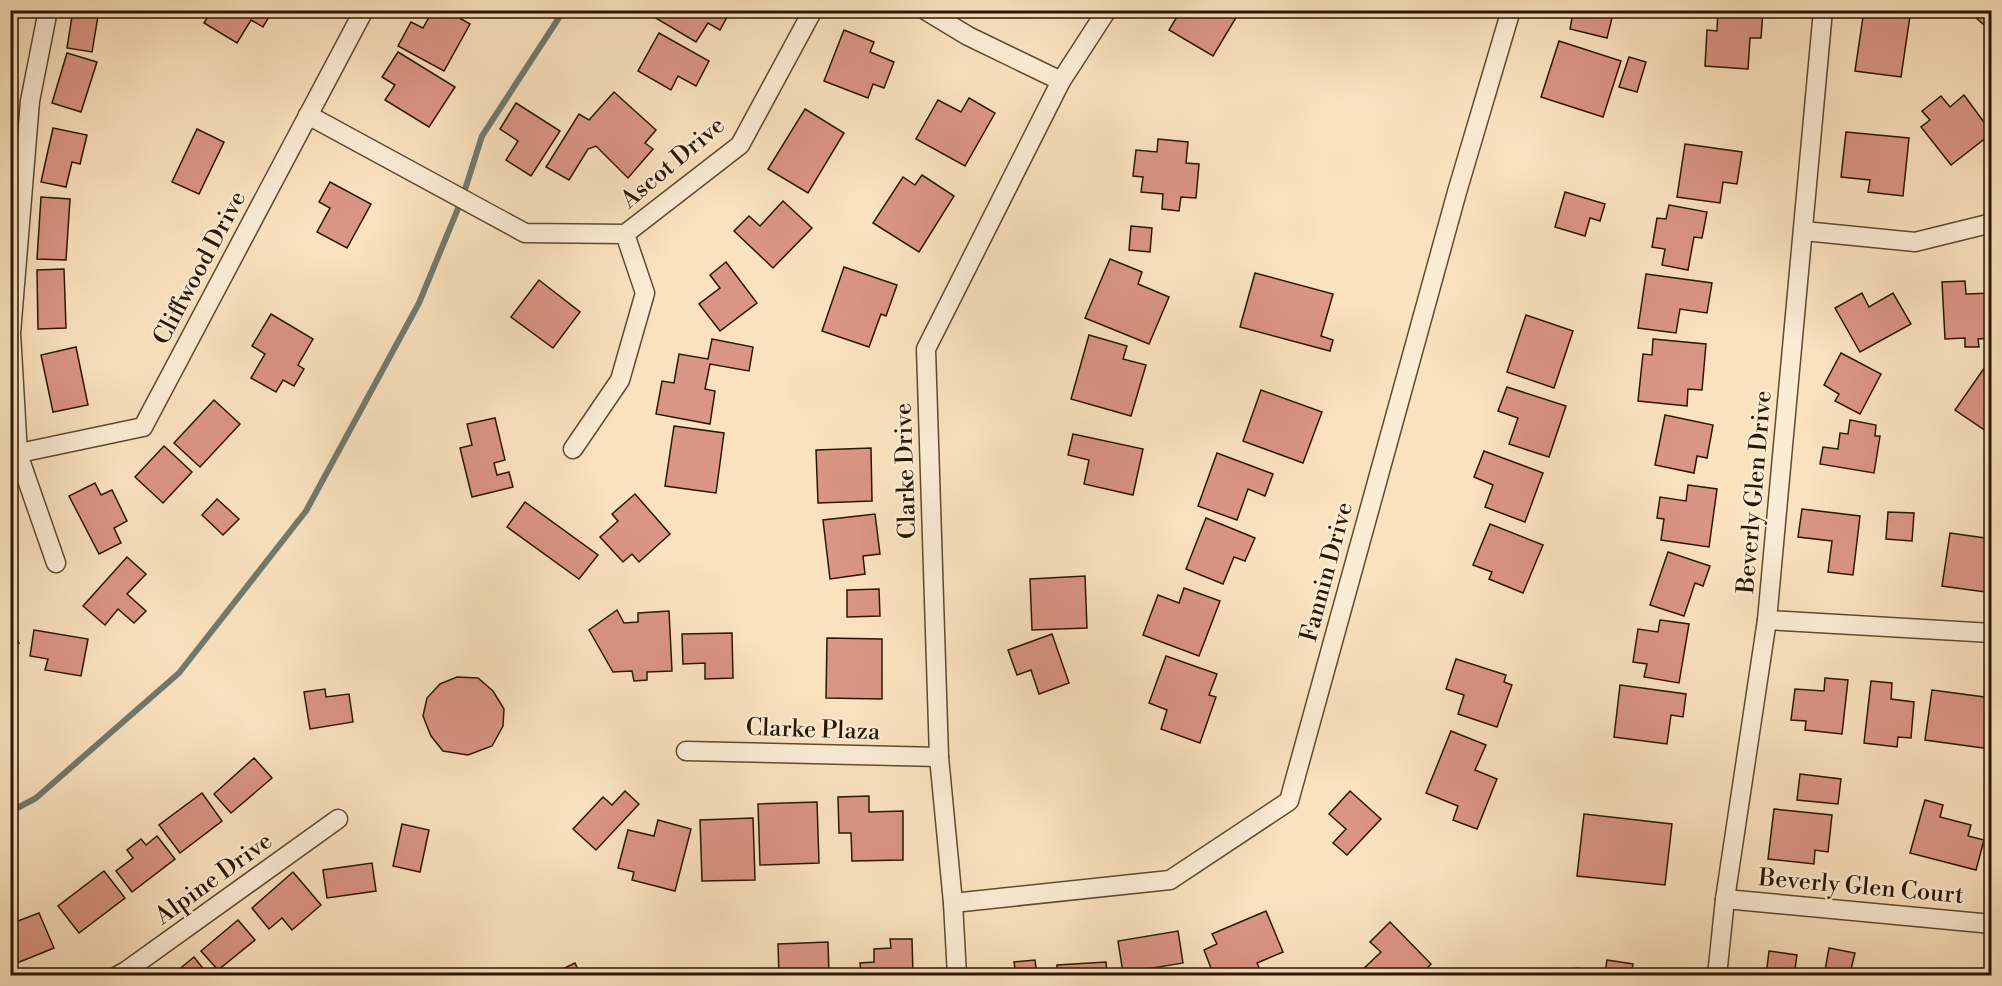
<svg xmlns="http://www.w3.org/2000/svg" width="2002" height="986" font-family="'Libre Bodoni',serif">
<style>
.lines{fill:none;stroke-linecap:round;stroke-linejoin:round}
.stream{stroke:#717a6e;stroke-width:6}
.building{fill:#db9584;stroke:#2a1700;stroke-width:1.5}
.street-casing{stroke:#5e4a30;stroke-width:21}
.street{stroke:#fcecd5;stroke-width:18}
.labels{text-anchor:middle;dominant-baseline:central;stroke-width:4.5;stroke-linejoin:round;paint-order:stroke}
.street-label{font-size:24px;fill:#2a1700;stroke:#fcecd5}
</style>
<rect width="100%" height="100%" fill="#fbe2bf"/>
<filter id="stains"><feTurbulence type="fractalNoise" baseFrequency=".00333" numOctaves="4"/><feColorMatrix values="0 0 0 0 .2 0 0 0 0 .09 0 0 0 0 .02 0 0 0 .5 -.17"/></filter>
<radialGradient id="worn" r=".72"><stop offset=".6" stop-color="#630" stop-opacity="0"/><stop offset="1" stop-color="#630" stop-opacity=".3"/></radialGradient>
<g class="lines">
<polyline class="stream" points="10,812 36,798 179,673 306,511 419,303 462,199 482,136 564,10"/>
</g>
<g class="building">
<polygon points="73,10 99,10 92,52 67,48"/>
<polygon points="212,10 273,10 263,27 251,20 237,43 204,23"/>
<polygon points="433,10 446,10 470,24 444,71 398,46 411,22 423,28"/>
<polygon points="658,10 731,10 720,30 708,23 696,42 654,17"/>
<polygon points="1181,10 1228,10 1237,16 1213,56 1169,30"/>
<polygon points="1563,10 1614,10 1607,38 1570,29 1572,18 1561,15"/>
<polygon points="1718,10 1763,10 1761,38 1750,38 1748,69 1705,66 1707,30 1717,31"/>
<polygon points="1864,10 1910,16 1901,77 1855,71"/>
<polygon points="1979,10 1992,10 1992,32 1974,16"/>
<polygon points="844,30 874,42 870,52 894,62 884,88 873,84 868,98 824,81"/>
<polygon points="659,33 709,61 696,86 678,76 671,90 638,71"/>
<polygon points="1559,41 1621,61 1603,117 1541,97"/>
<polygon points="398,52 455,87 429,127 385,100 395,85 382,77"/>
<polygon points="67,53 97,62 81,112 52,103"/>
<polygon points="1629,57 1646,62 1637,92 1619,87"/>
<polygon points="614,92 656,130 645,143 653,149 628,178 596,146 588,149 569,180 546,167 579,114 589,120"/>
<polygon points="1964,95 1992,133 1951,165 1921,127 1930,120 1922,111 1941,96 1950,107"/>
<polygon points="969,98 995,113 965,166 916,139 938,100 961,112"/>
<polygon points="516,103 560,131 531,176 506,160 518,141 500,129"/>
<polygon points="805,109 844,133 808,193 768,169"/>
<polygon points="53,128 87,135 80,164 72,162 66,187 41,182"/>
<polygon points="197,129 224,142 199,194 172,182"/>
<polygon points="1846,132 1909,138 1903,196 1868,192 1870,180 1841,177"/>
<polygon points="1158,139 1188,142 1186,163 1199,164 1196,198 1181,197 1179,211 1162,209 1163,194 1141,192 1143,177 1133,176 1136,150 1157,152"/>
<polygon points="1685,144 1742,152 1737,184 1723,182 1720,203 1677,197"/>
<polygon points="922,175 954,196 919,252 873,223 903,177 915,185"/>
<polygon points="330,182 371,204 347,248 317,232 330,208 319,202"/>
<polygon points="1565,192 1605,204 1600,221 1590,218 1585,236 1555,227"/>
<polygon points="41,197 70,199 66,260 37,259"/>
<polygon points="783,201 812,228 773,268 734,231 749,216 760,226"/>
<polygon points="1669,205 1707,212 1702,238 1694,237 1688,270 1662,265 1665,249 1652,247 1657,218 1666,219"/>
<polygon points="1131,226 1152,228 1150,252 1129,250"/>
<polygon points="1110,259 1142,272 1138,284 1169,297 1149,344 1085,318"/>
<polygon points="726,262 757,303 720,331 699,304 720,288 710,275"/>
<polygon points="844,267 897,285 886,316 881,314 869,347 822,331"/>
<polygon points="64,269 66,328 38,329 37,270"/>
<polygon points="1255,273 1333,294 1321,336 1333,340 1330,351 1240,327"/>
<polygon points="1646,274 1712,283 1707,313 1680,309 1676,333 1638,328"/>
<polygon points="539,280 580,312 553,348 511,317"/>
<polygon points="1965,281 1966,294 1992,293 1992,338 1978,339 1979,347 1965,347 1965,338 1945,339 1942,282"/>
<polygon points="1862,293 1869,307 1893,293 1911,324 1860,352 1835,308"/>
<polygon points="271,314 313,339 298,365 304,369 294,386 283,380 276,392 251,378 265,354 252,346"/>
<polygon points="1526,315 1573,331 1554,388 1507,372"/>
<polygon points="1089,335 1127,346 1123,359 1146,365 1131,416 1071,399"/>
<polygon points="712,339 753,347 749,371 710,364 705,389 715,391 710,424 656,414 662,381 674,383 679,354 708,359"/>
<polygon points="1653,339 1706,344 1702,390 1688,389 1687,406 1638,401 1643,354 1652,355"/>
<polygon points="76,347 88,405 53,412 41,355"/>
<polygon points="1841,353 1881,374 1860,414 1835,401 1839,394 1824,385"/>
<polygon points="1987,364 1992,368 1992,435 1955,410"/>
<polygon points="1507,387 1566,406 1549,457 1509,444 1518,418 1498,411"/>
<polygon points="1261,390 1322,412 1303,463 1243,441"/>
<polygon points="214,400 240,424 200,467 174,443"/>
<polygon points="1665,415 1713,425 1707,458 1697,456 1694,473 1655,465"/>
<polygon points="495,418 505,460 494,463 497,475 509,472 513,487 472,497 460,448 472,445 467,424"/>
<polygon points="1850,420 1876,425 1875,436 1880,436 1874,473 1820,464 1823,447 1838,449 1840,433 1848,434"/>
<polygon points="674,426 724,433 716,493 665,486"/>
<polygon points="1073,434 1143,449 1133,495 1084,484 1089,460 1068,455"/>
<polygon points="164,446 192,472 163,503 135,477"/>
<polygon points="871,448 872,501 818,503 816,450"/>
<polygon points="1484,451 1543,473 1525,522 1485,507 1493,485 1474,477"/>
<polygon points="1217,453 1273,474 1265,496 1248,489 1237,520 1198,506"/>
<polygon points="95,483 101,495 112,490 127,521 114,528 121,543 99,554 69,496"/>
<polygon points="1688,485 1717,489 1709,547 1661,540 1664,519 1657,518 1660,497 1686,501"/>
<polygon points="635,494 670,534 639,562 632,554 623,562 600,537 618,521 612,514"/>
<polygon points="217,499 239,519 223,535 202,515"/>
<polygon points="525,502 598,555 579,579 507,527"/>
<polygon points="1802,509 1860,516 1853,575 1828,572 1832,541 1798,537"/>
<polygon points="1888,512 1914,513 1912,541 1886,539"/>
<polygon points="875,514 880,554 863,556 865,574 830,579 823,520"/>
<polygon points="1206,518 1255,538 1245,561 1234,557 1223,584 1186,569"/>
<polygon points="1490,524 1543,545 1523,593 1489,579 1492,572 1473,565"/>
<polygon points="1950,533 1992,539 1992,577 1987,577 1985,592 1942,586"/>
<polygon points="1668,552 1710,566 1703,586 1695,583 1684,616 1650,605"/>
<polygon points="127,557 146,574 127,594 146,611 134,623 118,609 105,625 83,606"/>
<polygon points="1085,576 1087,628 1032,630 1030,579"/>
<polygon points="1184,588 1220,601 1199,656 1143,635 1158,595 1179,603"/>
<polygon points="879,589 880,616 847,617 847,590"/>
<polygon points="617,610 624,623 638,622 638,613 669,611 672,671 647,672 647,680 634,681 632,671 613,672 589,630"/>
<polygon points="1660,620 1689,624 1679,683 1644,677 1647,664 1633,662 1638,629 1658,632"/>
<polygon points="10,629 19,643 10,648"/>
<polygon points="34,630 88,639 81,676 45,670 48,659 30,656"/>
<polygon points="732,633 733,678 705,679 705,663 683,664 682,634"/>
<polygon points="1052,634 1069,683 1039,694 1031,670 1017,675 1008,650"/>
<polygon points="827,638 882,639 882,699 826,698"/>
<polygon points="1166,656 1217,674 1209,695 1216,697 1200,743 1161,729 1167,710 1149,703"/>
<polygon points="1456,659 1506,675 1504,682 1512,685 1497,727 1458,714 1464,695 1446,689"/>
<polygon points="457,677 478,678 493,691 504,709 503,726 492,746 468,755 443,751 431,736 423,716 427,698 440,684"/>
<polygon points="1825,678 1848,680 1842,734 1805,730 1806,721 1791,720 1795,689 1824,691"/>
<polygon points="1871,681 1892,683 1891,699 1914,702 1911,738 1898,737 1897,747 1864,743"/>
<polygon points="1620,685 1686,694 1683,717 1671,715 1667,744 1614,737"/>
<polygon points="325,689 326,697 349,694 353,722 310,729 304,692"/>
<polygon points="1932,690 1992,698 1990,749 1925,740"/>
<polygon points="1451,731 1486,745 1475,770 1497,779 1477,829 1453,820 1458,806 1426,793"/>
<polygon points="254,758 272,778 231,813 214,794"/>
<polygon points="1800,774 1841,779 1838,804 1797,800"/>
<polygon points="625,791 639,804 596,850 573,829 603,797 612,805"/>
<polygon points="1350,791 1381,819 1347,855 1333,843 1346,829 1329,814"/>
<polygon points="202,793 222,821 180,853 159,825"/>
<polygon points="869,796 869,812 903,811 903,860 852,861 851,833 839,833 838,797"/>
<polygon points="1925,800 1943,805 1940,817 1971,825 1968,836 1984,840 1976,870 1910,853"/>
<polygon points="817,802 819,863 760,865 758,804"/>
<polygon points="1774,809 1832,815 1828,852 1815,850 1814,864 1768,859"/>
<polygon points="1584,814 1672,824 1665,885 1577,876"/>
<polygon points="753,818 755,880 702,881 700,820"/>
<polygon points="658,820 691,829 675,891 632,880 634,872 618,868 628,830 654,836"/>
<polygon points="402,824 429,830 420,872 393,866"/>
<polygon points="157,836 175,859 132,892 116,871 133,858 127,850 141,839 146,845"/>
<polygon points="372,863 376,891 327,898 323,870"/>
<polygon points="104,871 125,898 79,933 58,906"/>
<polygon points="293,872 321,905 292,930 282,918 269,929 252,908"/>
<polygon points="1266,911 1283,952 1257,963 1260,970 1247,976 1214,976 1204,950 1217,944 1212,934"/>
<polygon points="39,913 54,948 12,965 10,961 10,924"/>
<polygon points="238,920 255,940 218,970 201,951"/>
<polygon points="1390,922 1431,964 1420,976 1363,976 1360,972 1381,952 1370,942"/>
<polygon points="1178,931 1183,963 1123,973 1118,941"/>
<polygon points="890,939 912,939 913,976 861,976 860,963 874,962 874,949 891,948"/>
<polygon points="828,942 829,976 779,976 778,944"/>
<polygon points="1829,948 1855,953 1851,969 1886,976 1824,976"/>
<polygon points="1769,951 1797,955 1794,976 1766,976"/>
<polygon points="194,957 209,976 171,976"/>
<polygon points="1035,960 1037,976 1016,976 1014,962"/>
<polygon points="1607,960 1633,964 1631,976 1575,976 1576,968 1605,973"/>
<polygon points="1106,962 1107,976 1057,976 1057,965"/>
<polygon points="575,963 581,976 548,976"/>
<polygon points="682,972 682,976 629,976 629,974"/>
</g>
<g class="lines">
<g class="street-casing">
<g id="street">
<polyline points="48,10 30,101 11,333 18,454 56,563"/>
<polyline points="925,10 968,36 1061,81"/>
<polyline points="308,115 525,233 625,234 740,145 813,10"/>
<polyline points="1804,231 1915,242 1992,223"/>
<polyline points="573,449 620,380 645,293 625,234"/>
<polyline points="10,455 143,427 364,10"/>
<polyline points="1767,620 1992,633"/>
<polyline points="686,751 939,757"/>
<polyline points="1725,899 1992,924"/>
<polyline points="953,903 1170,880 1289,801 1457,192 1511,10"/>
<polyline points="117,976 126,971 338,819"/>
<polyline points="957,976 953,903 939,757 926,349 1061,81 1107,10"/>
<polyline points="1717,976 1725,899 1767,620 1823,10"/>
</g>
</g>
<use href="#street" class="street"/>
</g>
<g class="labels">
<g class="street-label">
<text transform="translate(673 163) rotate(-40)">Ascot Drive</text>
<text transform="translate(200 268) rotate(-62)">Cliffwood Drive</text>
<text transform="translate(906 471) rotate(-92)">Clarke Drive</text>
<text transform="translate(1755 492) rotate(-85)">Beverly Glen Drive</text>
<text transform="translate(1327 572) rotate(-75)">Fannin Drive</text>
<text transform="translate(813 730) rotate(2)">Clarke Plaza</text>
<text transform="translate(214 879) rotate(-36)">Alpine Drive</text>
<text transform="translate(1861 887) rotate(5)">Beverly Glen Court</text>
</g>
</g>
<rect width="2002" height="986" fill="none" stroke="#fbe2bf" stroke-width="36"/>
<rect x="12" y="12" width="1978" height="962" fill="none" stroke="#2a1700" stroke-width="3"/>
<rect x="18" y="18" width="1966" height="950" fill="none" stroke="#2a1700" stroke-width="1.5"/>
<rect width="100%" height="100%" filter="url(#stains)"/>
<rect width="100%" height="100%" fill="url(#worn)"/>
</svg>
